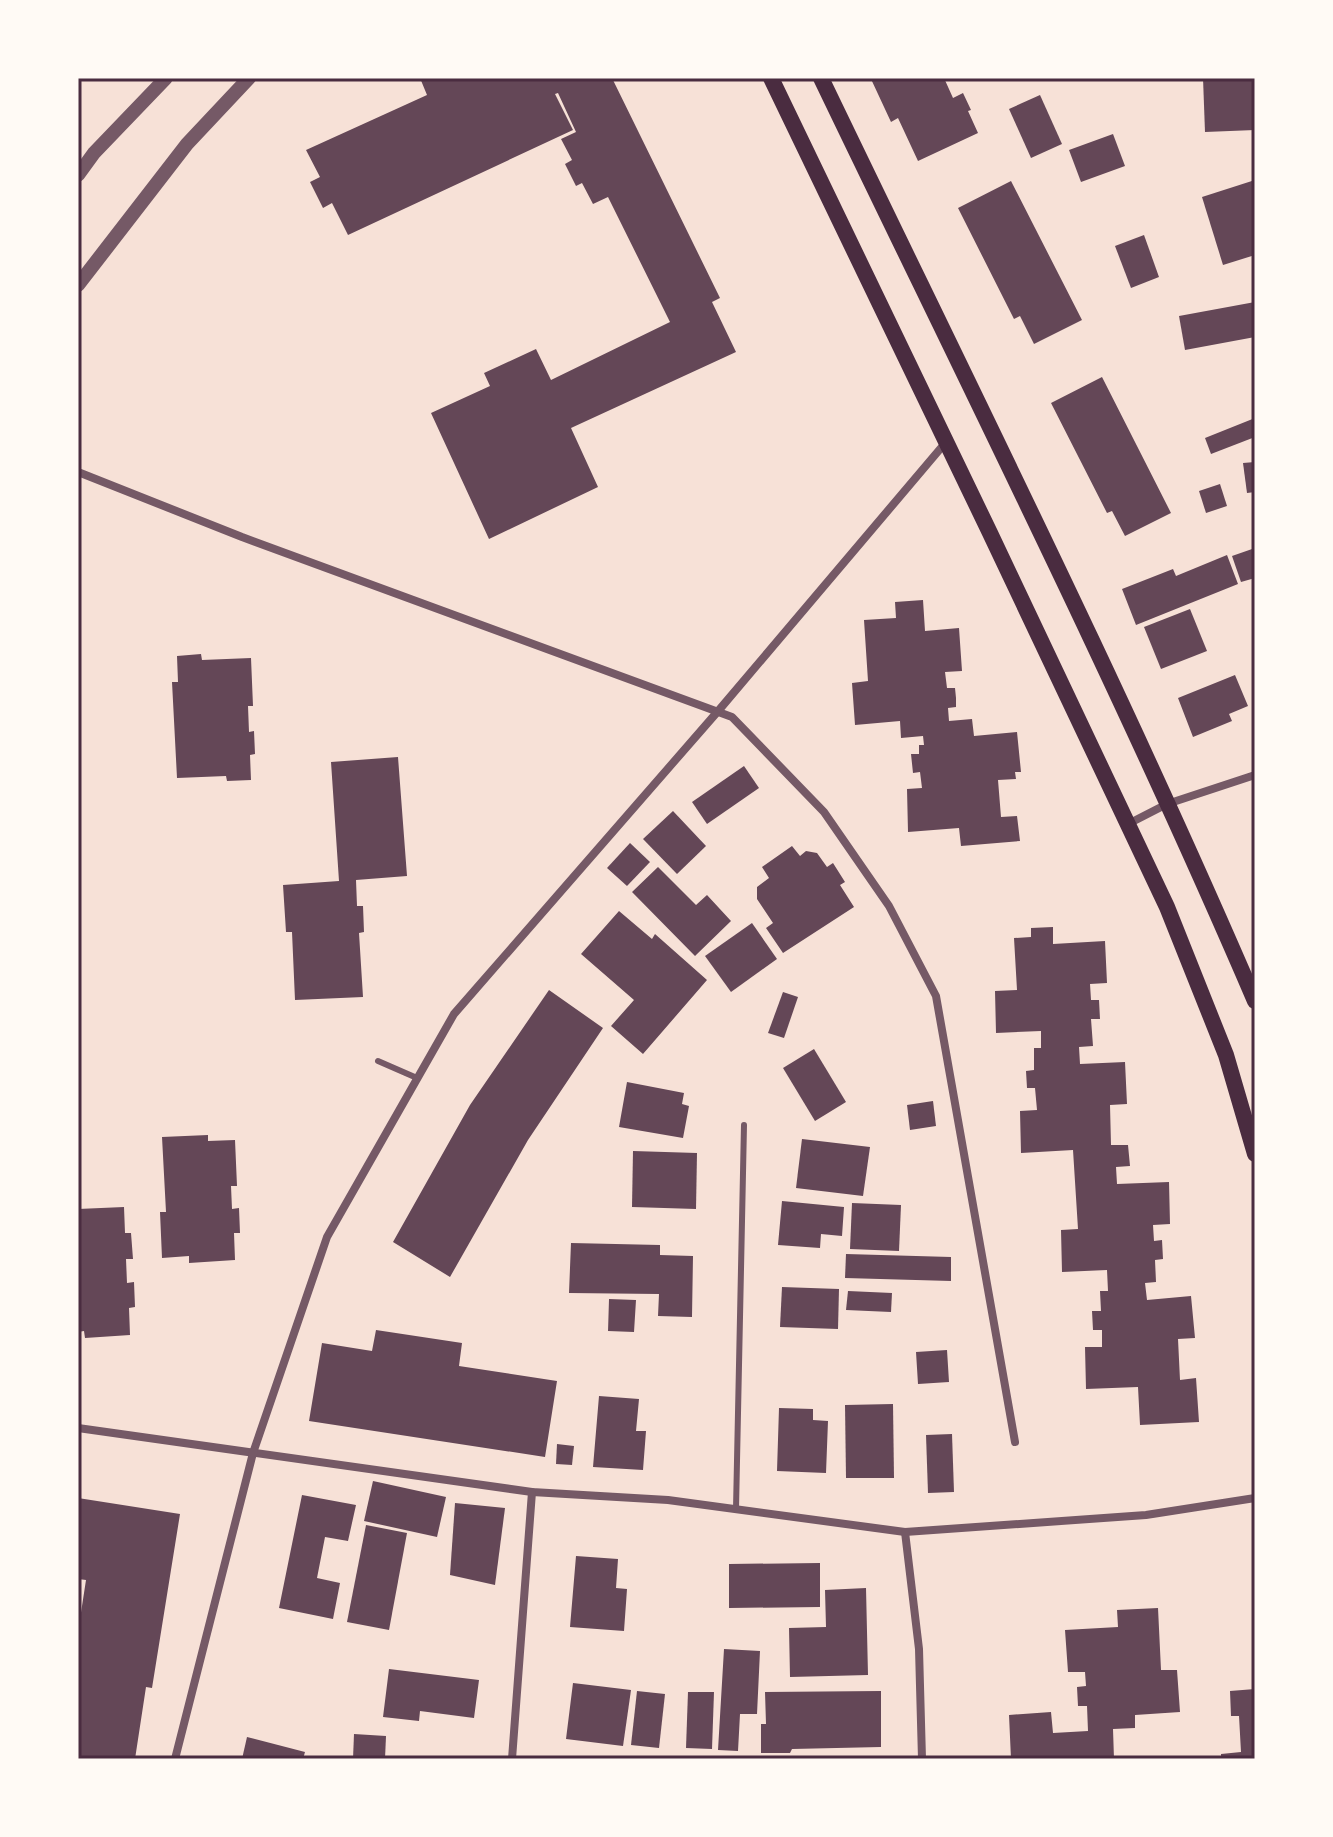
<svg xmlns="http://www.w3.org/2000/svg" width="1333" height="1837" font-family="'PT Sans Narrow',sans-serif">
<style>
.building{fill:#644757}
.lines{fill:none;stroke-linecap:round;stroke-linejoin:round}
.service{stroke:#755966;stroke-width:6}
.minor{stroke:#755966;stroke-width:8}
.tertiary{stroke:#755966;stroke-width:14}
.secondary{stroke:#4a2c40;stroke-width:16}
.neatline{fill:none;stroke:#4a2c40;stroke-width:3}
</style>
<rect width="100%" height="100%" fill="#f7e1d7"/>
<g class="building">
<polygon points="420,78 612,78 720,298 712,302 736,352 571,428 598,487 489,539 431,413 490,386 484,373 536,349 551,380 670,322 608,197 593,204 582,183 576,186 565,164 572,160 561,139 576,132 558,93 555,94 573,130 348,235 332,203 323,208 310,182 320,177 306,150 427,95"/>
<polygon points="944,78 953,98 963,93 971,110 968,111 978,133 918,161 898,118 891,122 871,79"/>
<polygon points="1203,78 1255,78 1255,130 1205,132"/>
<polygon points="1040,95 1062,144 1031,158 1009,109"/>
<polygon points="1113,134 1125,166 1081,182 1069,150"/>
<polygon points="1255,180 1255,255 1223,265 1202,197"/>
<polygon points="1011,181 1082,320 1034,344 1020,316 1014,319 958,208"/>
<polygon points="1144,235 1159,277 1131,288 1115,246"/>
<polygon points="1255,302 1255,337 1185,350 1179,316"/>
<polygon points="1102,377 1171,513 1125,536 1112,511 1107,513 1051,403"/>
<polygon points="1255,418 1255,437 1211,454 1205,438"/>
<polygon points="1255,462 1255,492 1247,493 1243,463"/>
<polygon points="1220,484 1227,506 1206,513 1199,491"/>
<polygon points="1255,548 1255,578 1241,582 1232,556"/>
<polygon points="1227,555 1238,584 1136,625 1122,589 1173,569 1176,576"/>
<polygon points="923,600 925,631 959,628 962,671 945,672 947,688 955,688 956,698 956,707 948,708 949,721 972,719 974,736 1017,732 1021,772 1015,772 1016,779 998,780 1001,817 1017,816 1020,841 961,846 959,828 908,832 907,789 922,788 920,772 913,773 911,754 919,754 919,745 924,745 923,736 901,738 900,721 855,725 852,683 868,681 864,620 896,618 895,602"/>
<polygon points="1190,609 1207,651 1161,669 1144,627"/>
<polygon points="201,654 202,660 251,658 253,706 248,706 249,732 254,731 255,754 250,755 251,780 227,781 226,776 177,778 172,682 178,682 177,656"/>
<polygon points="1235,675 1248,706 1229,714 1232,721 1193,737 1178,698"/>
<polygon points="398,757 407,876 356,880 357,906 363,906 364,932 359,933 363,997 295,1000 292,932 286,932 283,885 339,881 331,762"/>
<polygon points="744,766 759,788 707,824 692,802"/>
<polygon points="673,811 706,846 677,874 643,839"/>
<polygon points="630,843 650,862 627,886 607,868"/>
<polygon points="792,846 800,856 806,851 817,853 827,867 833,863 845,882 840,885 854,907 783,953 766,928 773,923 757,899 757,887 769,878 762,867"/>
<polygon points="658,867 696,905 707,895 731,921 695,956 632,892"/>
<polygon points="619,911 652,939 655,934 707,980 643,1054 611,1026 634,1000 581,954"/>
<polygon points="752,923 777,959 731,992 705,956"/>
<polygon points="1053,927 1053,944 1105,941 1107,983 1090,984 1091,1000 1099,1000 1100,1019 1091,1019 1093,1046 1079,1047 1080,1064 1125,1062 1127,1104 1110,1105 1111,1145 1128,1145 1130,1166 1116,1167 1117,1184 1169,1182 1170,1224 1153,1225 1154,1241 1162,1240 1163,1259 1155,1260 1156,1282 1145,1283 1147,1300 1191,1296 1195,1338 1178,1339 1180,1380 1196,1378 1199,1422 1140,1425 1138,1387 1086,1389 1085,1347 1102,1347 1102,1330 1093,1330 1092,1311 1101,1311 1100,1291 1108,1291 1107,1270 1062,1272 1061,1230 1078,1229 1073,1150 1021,1153 1020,1111 1037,1110 1035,1088 1027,1088 1026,1071 1034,1070 1034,1048 1041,1048 1041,1031 996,1033 995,991 1017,990 1014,938 1031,937 1031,928"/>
<polygon points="549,990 603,1028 528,1140 450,1277 393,1242 470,1105"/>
<polygon points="783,992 798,997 784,1038 768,1033"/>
<polygon points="814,1049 846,1102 815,1121 783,1068"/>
<polygon points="627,1082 684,1093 682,1104 689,1106 683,1138 619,1127"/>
<polygon points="933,1101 936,1126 910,1130 907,1105"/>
<polygon points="208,1135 208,1141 235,1140 237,1186 231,1186 232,1209 239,1208 240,1233 234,1233 235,1260 189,1263 189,1256 162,1258 160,1212 166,1212 162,1137"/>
<polygon points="802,1139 870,1147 863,1196 796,1188"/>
<polygon points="633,1151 697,1153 696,1209 632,1207"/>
<polygon points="782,1201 844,1207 842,1236 821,1234 820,1248 778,1245"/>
<polygon points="852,1203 901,1205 899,1251 850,1249"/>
<polygon points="124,1207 125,1233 131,1233 133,1259 126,1259 127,1283 134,1282 135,1307 129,1308 130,1335 85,1338 84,1331 78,1332 78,1209"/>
<polygon points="571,1243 660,1245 660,1255 693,1256 692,1317 658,1316 659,1294 569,1293"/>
<polygon points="846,1254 951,1257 951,1281 845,1278"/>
<polygon points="782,1287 839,1289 838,1329 780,1327"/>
<polygon points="848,1291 892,1293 891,1312 846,1310"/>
<polygon points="609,1299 636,1300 634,1332 608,1331"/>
<polygon points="376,1330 462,1343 459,1366 557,1381 545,1457 309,1421 322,1343 372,1351"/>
<polygon points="947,1350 949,1382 918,1384 916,1352"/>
<polygon points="599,1396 639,1399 636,1431 646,1431 643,1470 593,1467"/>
<polygon points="893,1404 894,1478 846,1478 845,1405"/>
<polygon points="779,1408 813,1409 813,1420 828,1421 826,1473 777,1471"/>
<polygon points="952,1434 954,1492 928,1493 926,1435"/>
<polygon points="557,1444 574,1446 572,1465 556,1464"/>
<polygon points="373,1481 446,1497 437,1537 364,1521"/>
<polygon points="302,1495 356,1505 348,1541 325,1537 317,1578 340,1583 333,1619 279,1608"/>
<polygon points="78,1498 180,1514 152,1688 146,1687 135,1759 78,1759 78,1632 86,1580 78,1579"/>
<polygon points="455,1503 505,1508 495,1585 450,1575"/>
<polygon points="366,1525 407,1533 389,1630 347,1622"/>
<polygon points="576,1556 618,1559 616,1588 627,1589 624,1631 570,1627"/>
<polygon points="820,1563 820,1607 729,1608 729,1564"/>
<polygon points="866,1588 868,1675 790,1677 789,1628 826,1627 825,1590"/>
<polygon points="1158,1608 1161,1670 1177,1670 1180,1712 1135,1715 1135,1728 1113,1729 1114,1759 1011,1759 1009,1715 1051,1712 1053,1733 1088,1731 1087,1706 1078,1706 1077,1687 1086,1686 1085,1672 1068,1672 1065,1630 1118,1627 1117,1610"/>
<polygon points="724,1649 760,1651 757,1714 740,1714 738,1751 718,1750"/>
<polygon points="389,1669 479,1680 474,1718 420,1711 419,1721 383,1717"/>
<polygon points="573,1683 631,1690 623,1746 566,1739"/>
<polygon points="1255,1689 1255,1759 1221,1759 1221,1754 1241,1752 1239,1716 1231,1716 1230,1691"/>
<polygon points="637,1691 665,1694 659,1748 631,1745"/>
<polygon points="881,1691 881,1747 792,1749 790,1753 761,1753 761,1724 766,1724 765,1692"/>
<polygon points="688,1692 714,1692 712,1749 686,1748"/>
<polygon points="354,1734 386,1736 385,1759 353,1759"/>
<polygon points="247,1737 305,1752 303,1759 242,1759"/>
</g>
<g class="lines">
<g class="service">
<polyline points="378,1061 417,1078"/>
<polyline points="736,1509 744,1125"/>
</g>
<g class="minor">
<polyline points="78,472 242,537 732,717 824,812 889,906 936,996 1015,1442"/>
<polyline points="1128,824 1167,804 1255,775"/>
<polyline points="78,1428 532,1492 668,1500 905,1532 1146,1515 1255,1498"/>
<polyline points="905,1532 919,1649 922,1759"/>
<polyline points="175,1759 253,1453 327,1237 454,1014 719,710 946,442"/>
<polyline points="512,1759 532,1492"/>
</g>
<g class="tertiary">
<polyline points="78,175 94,153 166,78"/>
<polyline points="78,285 187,144 249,78"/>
</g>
<g class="secondary">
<polyline points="771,78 990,533 1167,907 1226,1055 1255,1154"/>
<path d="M 821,78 C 968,384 1121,689 1255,1001"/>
</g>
</g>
<rect width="1333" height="1837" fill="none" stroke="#fffaf5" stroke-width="160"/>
<rect x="80" y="80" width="1173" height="1677" class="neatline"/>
</svg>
